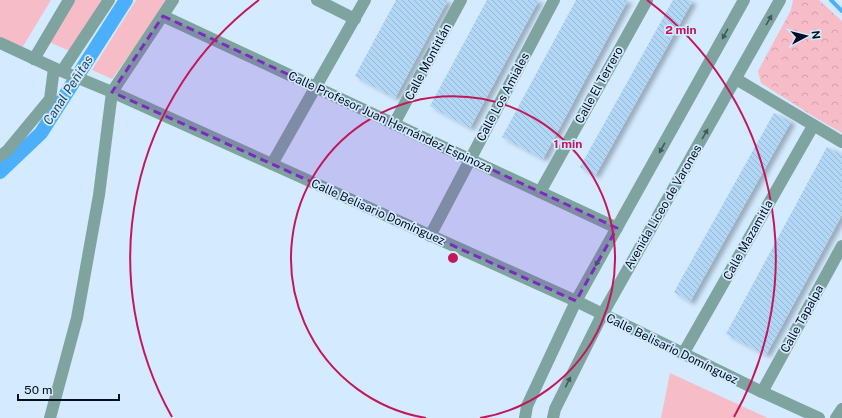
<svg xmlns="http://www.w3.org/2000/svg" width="842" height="418" font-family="'Public Sans',sans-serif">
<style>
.grass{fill:#f6bdc9}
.forest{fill:url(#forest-crowns)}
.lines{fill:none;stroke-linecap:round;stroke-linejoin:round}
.stream{stroke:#4baffb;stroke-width:4}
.canal{stroke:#4baffb;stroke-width:14}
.building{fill:url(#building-back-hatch);filter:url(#shadow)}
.minor{stroke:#7fa49f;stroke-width:12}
.oneway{fill:#40595f}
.marked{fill:#7b2cbf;fill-opacity:0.2;stroke:#7b2cbf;stroke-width:3;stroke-dasharray:8 5;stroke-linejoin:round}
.ring{fill:none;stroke:#c2185b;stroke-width:2}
.labels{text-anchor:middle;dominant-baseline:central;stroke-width:3.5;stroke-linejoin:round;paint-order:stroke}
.street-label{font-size:12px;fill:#000e1f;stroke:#d3eaff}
.water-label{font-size:13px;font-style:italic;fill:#204867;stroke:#d3eaff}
.centre{fill:#c2185b;stroke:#d3eaff;stroke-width:2}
.ring-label{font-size:12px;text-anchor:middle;font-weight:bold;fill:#c2185b;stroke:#d3eaff;stroke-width:3.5;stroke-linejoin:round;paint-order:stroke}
</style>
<defs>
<pattern id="forest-crowns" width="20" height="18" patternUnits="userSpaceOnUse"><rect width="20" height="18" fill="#f6bdc9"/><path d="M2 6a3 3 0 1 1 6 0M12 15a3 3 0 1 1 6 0" fill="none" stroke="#d1a1ac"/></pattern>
<pattern id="building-back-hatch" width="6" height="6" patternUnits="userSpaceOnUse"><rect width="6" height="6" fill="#b2d6f5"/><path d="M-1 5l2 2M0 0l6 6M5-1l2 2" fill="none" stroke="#97b6d2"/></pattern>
<filter id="shadow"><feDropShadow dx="4.5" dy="2.5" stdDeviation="2" flood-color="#0004"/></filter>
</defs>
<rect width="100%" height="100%" fill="#d3eaff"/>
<g class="grass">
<polygon points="0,0 51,0 22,48 0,38"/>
<polygon points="75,0 104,0 72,52 49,42"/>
<polygon points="136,0 169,0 112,79 92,70"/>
<polygon points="670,373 768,418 661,418"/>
</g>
<polygon class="forest" points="793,0 819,0 842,21 842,133 816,118 761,83 758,71 791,10"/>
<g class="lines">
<polyline class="stream" points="831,0 842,11"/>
<polyline class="canal" points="0,172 41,133 126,0"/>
</g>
<g class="building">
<polygon points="396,0 448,0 395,98 355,76"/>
<polygon points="487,0 539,0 470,128 430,106"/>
<polygon points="576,0 628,0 543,159 502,137"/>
<polygon points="673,0 689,0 692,2 595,176 580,167"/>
<polygon points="774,113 791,122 690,302 674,292"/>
<polygon points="827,147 842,155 842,215 766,355 726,334"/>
</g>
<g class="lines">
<g class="minor">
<polyline points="317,0 355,19"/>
<polyline points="163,16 617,228"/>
<polyline points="0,43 54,68 112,92 576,301 762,392 819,418"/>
<polyline points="34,59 69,0"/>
<polyline points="62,71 109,0"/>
<polyline points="736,79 842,142"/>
<polyline points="394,124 461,0"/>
<polyline points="0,156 7,151 50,99 54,68"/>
<polyline points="272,164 365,0"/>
<polyline points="540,192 647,0"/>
<polyline points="430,236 554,0"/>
<polyline points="683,354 813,126"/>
<polyline points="762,392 842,246"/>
<polyline points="50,418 77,318 99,195 112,92 173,0"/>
<polyline points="525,418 527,406 576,301 744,0"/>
<polyline points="553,418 555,409 602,315 780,0"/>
<polyline points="836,418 842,409"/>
</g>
</g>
<defs><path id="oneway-solid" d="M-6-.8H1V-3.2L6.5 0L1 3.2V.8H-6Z"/></defs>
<g class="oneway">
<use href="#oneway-solid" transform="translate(769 20) rotate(-60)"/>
<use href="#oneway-solid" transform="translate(725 34) rotate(119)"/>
<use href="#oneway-solid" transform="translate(705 134) rotate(-60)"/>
<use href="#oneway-solid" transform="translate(662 148) rotate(119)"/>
<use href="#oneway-solid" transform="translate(598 261) rotate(119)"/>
<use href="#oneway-solid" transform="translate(568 382) rotate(-63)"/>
</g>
<path class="marked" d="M 163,16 L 617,228 L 576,301 L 112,92 Z"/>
<g class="ring">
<path d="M426 418A162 162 0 1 1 480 418"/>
<path d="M172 417A323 323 0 0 1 259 0M647 0A323 323 0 0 1 734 417"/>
</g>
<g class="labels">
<g class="street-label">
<text transform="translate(428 62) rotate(-62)">Calle Montitlán</text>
<text transform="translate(599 85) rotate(-61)">Calle El Terrero</text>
<text transform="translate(503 97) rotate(-62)">Calle Los Amiales</text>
<text transform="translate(390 122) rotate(25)">Calle Profesor Juan Hernández Espinoza</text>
<text transform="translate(663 207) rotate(-60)">Avenida Liceo de Varones</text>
<text transform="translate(378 212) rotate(24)">Calle Belisario Domínguez</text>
<text transform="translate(748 240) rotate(-61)">Calle Mazamitla</text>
<text transform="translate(802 319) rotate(-61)">Calle Tapalpa</text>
<text transform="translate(672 349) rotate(26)">Calle Belisario Domínguez</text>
</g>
<g class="water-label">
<text transform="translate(68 90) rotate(-57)">Canal Peñitas</text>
</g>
</g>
<circle cx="453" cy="258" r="6" class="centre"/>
<g class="ring-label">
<text x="681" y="34">2 min</text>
<text x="568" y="148">1 min</text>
</g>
<g transform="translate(806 36) rotate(83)" stroke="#d3eaff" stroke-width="3" paint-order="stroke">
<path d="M0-3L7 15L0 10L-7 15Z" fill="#000e1f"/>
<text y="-6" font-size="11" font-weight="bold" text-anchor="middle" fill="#000e1f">N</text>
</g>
<path d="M18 394v6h101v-6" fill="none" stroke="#000e1f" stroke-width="2"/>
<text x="24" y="394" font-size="12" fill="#000e1f" stroke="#d3eaff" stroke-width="3" paint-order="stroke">50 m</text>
</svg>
